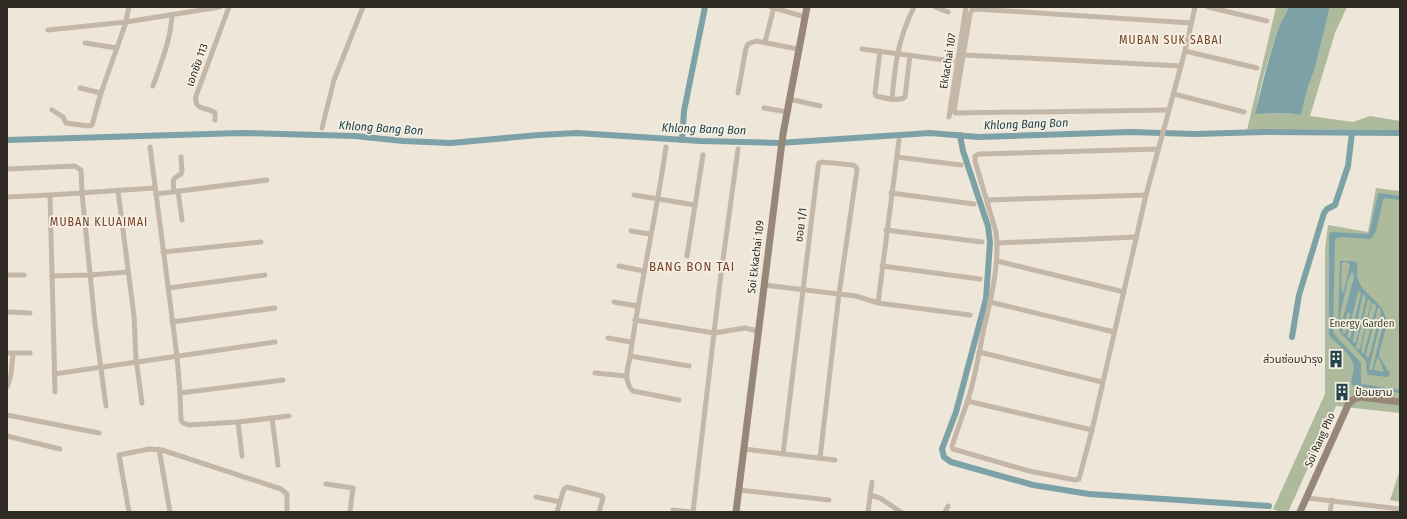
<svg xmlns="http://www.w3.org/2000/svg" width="1407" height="519" font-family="'Fira Sans Condensed','Noto Sans Thai',sans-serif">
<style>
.green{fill:#adba9b}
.water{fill:#7ca1a7;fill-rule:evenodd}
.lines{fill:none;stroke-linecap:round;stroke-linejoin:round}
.canal{stroke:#7ca1a7;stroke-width:6}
.street{stroke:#c4b7a7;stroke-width:5}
.secondary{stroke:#978779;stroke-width:7}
.labels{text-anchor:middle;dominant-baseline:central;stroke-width:3.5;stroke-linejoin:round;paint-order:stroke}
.street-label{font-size:11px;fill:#312b26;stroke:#f6f0e5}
.park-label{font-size:11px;fill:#3e4c2d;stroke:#f6f0e5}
.poi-label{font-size:11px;fill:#312b26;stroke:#f6f0e5;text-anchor:end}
.neighbourhood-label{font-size:12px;letter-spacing:1px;fill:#764329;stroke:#f6f0e5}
.water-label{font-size:12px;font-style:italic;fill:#21464d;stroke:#f6f0e5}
.quarter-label{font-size:13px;letter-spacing:1px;fill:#764329;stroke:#f6f0e5}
</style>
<rect width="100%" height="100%" fill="#ede6d9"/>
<g class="green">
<path d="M 1276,7 L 1288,7 C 1287,14 1281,20 1279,27 C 1270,53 1259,87 1256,114 L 1286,113 L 1301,115 L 1308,87 L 1315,68 L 1330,7 L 1347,7 L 1335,33 L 1310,116 L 1353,122 L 1370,116 L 1400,121 L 1400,130 L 1271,129 L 1247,130 Z"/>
<polygon points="1376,188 1400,191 1400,413 1336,406 1288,512 1280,512 1273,509 1325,394 1325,250 1328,225 1368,232"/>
<polygon points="1400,470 1400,502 1390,500"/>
</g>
<g class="water">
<path d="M 1288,7 L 1330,7 L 1315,68 L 1308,87 L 1301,115 L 1286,113 L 1255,114 C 1262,85 1269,55 1279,27 C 1281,20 1287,14 1288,7 Z"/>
<path d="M 1380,193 L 1400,196 L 1400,200 L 1384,198 L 1383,200 L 1376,231 L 1371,239 L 1341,237 L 1337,238 L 1335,240 L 1333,330 L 1334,334 L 1361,363 L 1361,384 L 1400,390 L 1400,393 L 1352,385 C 1350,379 1354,373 1354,367 C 1354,358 1336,342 1330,337 L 1329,333 L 1329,235 L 1331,232 L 1369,234 L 1378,194 Z"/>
<path d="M 1340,261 L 1353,261 L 1357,263 C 1358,270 1356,276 1359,282 C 1365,296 1384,303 1386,319 C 1387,332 1380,344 1379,356 L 1390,374 L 1388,377 L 1369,375 L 1367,374 L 1366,361 L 1340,332 L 1338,327 ZM 1343,262 L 1347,262 L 1350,265 L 1343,294 L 1341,284 L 1342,264 ZM 1352,271 L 1354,277 L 1342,322 L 1340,320 L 1340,315 L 1348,280 ZM 1359,291 L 1361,293 L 1350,339 L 1347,336 L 1348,333 L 1358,292 ZM 1363,294 L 1366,297 L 1356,342 L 1353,343 L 1353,340 ZM 1368,299 L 1371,302 L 1360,348 L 1358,350 L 1356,347 ZM 1372,303 L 1375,304 L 1376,307 L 1364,353 L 1362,353 L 1361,349 ZM 1378,308 L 1380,308 L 1381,312 L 1369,357 L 1367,358 L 1366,354 ZM 1348,312 L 1350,313 L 1350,315 L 1346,332 L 1343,334 L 1342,328 ZM 1382,316 L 1384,318 L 1384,321 L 1372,370 L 1371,370 L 1369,369 L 1370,364 ZM 1377,358 L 1379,358 L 1384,372 L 1374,370 Z"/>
</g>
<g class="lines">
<g class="canal">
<polyline points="960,135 963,151 988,226 990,242 986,299 956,412 942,449 944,457 951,462 1033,485 1089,494 1269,506"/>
<polyline points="7,140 242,133 355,136 403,141 451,143 539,135 577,133 701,141 779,143 930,133 979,137 1130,132 1195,134 1264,132 1400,133"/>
<polyline points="682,140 684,111 705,7"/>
<polyline points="1292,337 1299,295 1324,213 1327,209 1335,205 1348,166 1352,133"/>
</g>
<g class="street">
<polyline points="771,7 805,17"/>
<polyline points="935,7 948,12"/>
<polyline points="1208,7 1267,21"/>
<polyline points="48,30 126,22 220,7"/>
<polyline points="765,42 774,7"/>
<polyline points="85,43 117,48"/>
<polyline points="862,49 952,61"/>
<path d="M 880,51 L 875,93 L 876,96 C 884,98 899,102 905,97 L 910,55"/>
<polyline points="1185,51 1257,68"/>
<polyline points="965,55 1181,66"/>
<path d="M 153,86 C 161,63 171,39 172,15"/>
<polyline points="80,88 101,93"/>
<polyline points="738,93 746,48 748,44 756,41 798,49"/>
<polyline points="1174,94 1244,112"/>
<polyline points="789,99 820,106"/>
<path d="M 892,99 C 895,64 898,39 914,7"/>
<polyline points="764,108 787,112"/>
<polyline points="52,110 63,117 66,123 88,126 92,125 101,93 125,25 129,7"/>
<polyline points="1169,110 955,113 954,111 970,14 972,10 976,9 1191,23"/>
<polyline points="949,117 966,7"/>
<path d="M 215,120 L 215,113 C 207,106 194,112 196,96 L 229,7"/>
<polyline points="322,128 334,80 363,7"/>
<polyline points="150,147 177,356 180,393 181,420 183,423 189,425 238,422 289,416"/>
<path d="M 666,147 C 656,217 640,286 630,357 C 629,363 627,368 627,374 C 626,379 629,388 633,391 L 679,400"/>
<path d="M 1158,149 L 979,154 L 975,156 L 975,161 L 996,232 C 1000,264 991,297 984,328 C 979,353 975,379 967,403 C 962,417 957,431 952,446 L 953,449 L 1029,471 L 1075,480 L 1079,479 L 1092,430 L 1146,195 L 1185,51 L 1195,7"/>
<polyline points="897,157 961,165"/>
<polyline points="7,169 75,166 81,170 82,193 95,324 106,406"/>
<polyline points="118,191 134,316 136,359 142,403"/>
<polyline points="178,191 182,220"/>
<path d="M 174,192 C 173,181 171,179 181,174 L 182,171 L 181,157"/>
<polyline points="891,193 974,204"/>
<polyline points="156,194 267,180"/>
<polyline points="50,195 55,392"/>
<polyline points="634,195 695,205"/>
<polyline points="7,197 50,195 155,188"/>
<polyline points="987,200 1146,195"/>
<polyline points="886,230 982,242"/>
<polyline points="631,231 650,234"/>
<polyline points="997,243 1137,237"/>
<polyline points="163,252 261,242"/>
<polyline points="687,256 703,155"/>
<polyline points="997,261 1124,292"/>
<polyline points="619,266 644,271"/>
<polyline points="882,266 980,279"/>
<polyline points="7,275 24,275"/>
<polyline points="52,276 90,275 128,272"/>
<polyline points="764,285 856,296 878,303 970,315"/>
<polyline points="168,288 265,275"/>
<polyline points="614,302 637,306"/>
<polyline points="990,302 1114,332"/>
<polyline points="878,303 899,140"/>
<polyline points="7,312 30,313"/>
<polyline points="635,320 714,333 745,328 758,331"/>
<polyline points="172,322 275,308"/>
<polyline points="608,338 631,342"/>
<polyline points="979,352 1102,382"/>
<polyline points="7,353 30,353"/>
<polyline points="630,356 689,366"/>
<polyline points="595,373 626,376"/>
<polyline points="54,374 275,342"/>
<polyline points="7,387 11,375 13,354"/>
<polyline points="180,393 283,380"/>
<polyline points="967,401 1092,430"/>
<polyline points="7,415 99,433"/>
<polyline points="272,418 278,465"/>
<polyline points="238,422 242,456"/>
<polyline points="7,436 60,449"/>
<polyline points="159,449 170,512"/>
<polyline points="744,449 835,460"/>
<polyline points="783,454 818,167 819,163 822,162 853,165 856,167 857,170 839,294 820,458"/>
<polyline points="326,484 353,488 350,512"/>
<polyline points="739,490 829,500"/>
<polyline points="870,495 880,498 901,512"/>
<polyline points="536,497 560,502"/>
<polyline points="1307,498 1400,509"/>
<polyline points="673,510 691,512"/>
<polyline points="129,512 119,455 149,449 162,450 281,489 287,494 287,512"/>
<polyline points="557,512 564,489 567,487 602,496 603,498 599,512"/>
<polyline points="693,512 720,282 738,149"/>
<polyline points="868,512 872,482"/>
<polyline points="945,512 948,506"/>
<polyline points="1330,512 1332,500"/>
</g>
<g class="secondary">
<polyline points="736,512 783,134 807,7"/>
<path d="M 1300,512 L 1348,405 C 1351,400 1355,398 1361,397 L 1400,402"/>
</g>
</g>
<defs>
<g id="building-bare" transform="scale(1.38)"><path d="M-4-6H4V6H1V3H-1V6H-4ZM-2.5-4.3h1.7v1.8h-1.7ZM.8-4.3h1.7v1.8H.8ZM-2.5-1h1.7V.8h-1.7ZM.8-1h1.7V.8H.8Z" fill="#21464d" stroke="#f6f0e5" stroke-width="2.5" paint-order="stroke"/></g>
</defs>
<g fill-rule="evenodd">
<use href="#building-bare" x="1336" y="359"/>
<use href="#building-bare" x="1342" y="392"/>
</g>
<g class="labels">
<g class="street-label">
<text transform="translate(948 61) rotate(-81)">Ekkachai 107</text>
<text transform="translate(197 65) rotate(-70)">เอกชัย 113</text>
<text transform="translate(801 225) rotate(-83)">ซอย 1/1</text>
<text transform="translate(756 257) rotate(-83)">Soi Ekkachai 109</text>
<text transform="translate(1320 440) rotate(-66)">Soi Rang Pho</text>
</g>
<g class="park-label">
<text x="1362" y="323">Energy Garden</text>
</g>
<g class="poi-label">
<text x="1323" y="359">ส่วนซ่อมบำรุง</text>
<text x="1355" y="392" text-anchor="start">ป้อมยาม</text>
</g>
<g class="neighbourhood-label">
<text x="1171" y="40">MUBAN SUK SABAI</text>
<text x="99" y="222">MUBAN KLUAIMAI</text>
</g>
<g class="water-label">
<text transform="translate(1026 124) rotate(-2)">Khlong Bang Bon</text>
<text transform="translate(381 128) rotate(4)">Khlong Bang Bon</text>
<text transform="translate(704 129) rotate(2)">Khlong Bang Bon</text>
</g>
<g class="quarter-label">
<text x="692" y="266">BANG BON TAI</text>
</g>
</g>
<rect width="1407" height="519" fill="none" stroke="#312b26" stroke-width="16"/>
</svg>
